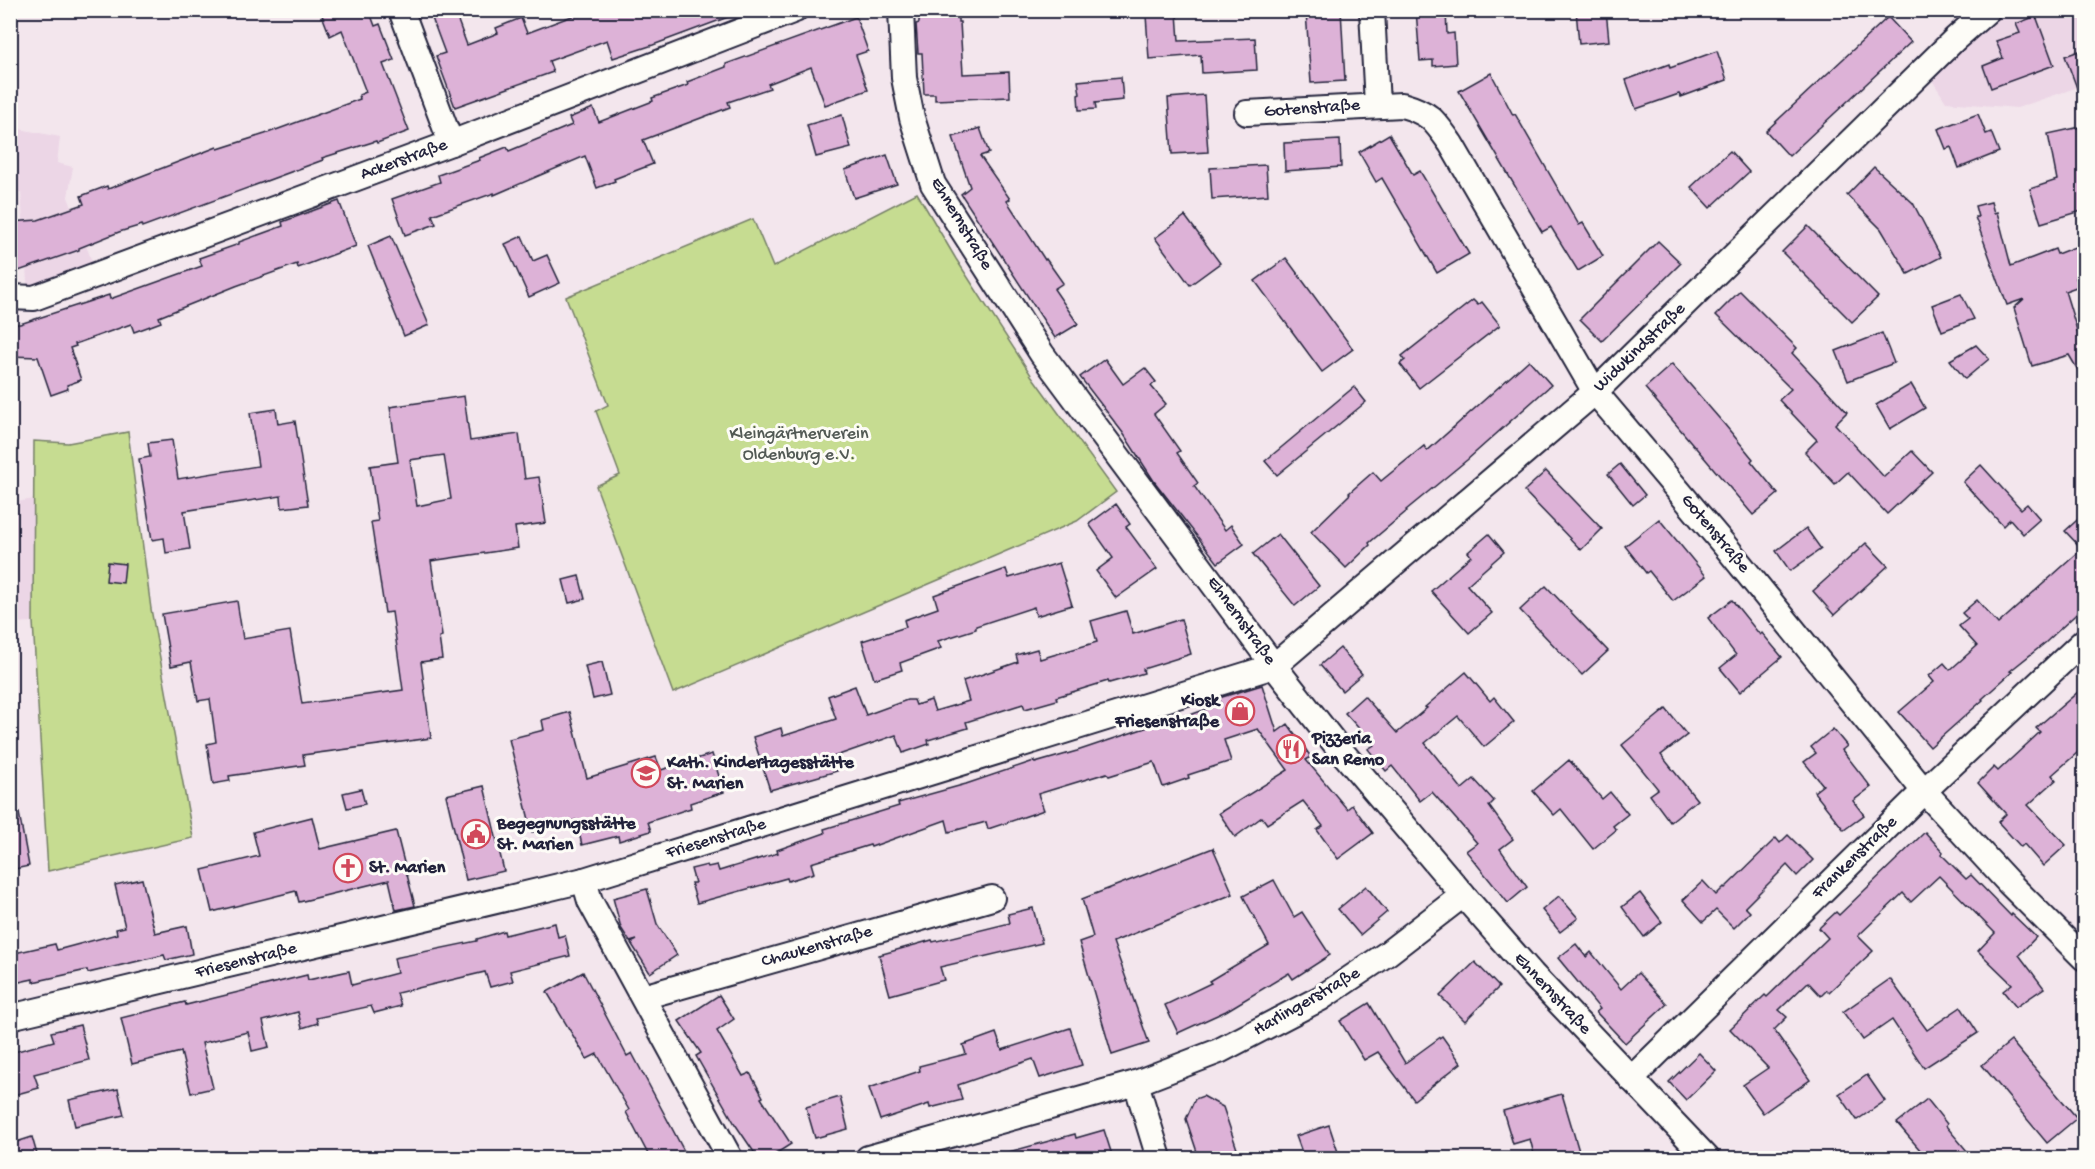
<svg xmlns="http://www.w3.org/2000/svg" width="2095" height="1169" font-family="'Gochi Hand',sans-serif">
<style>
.built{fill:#ecd6e6}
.green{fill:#c6dc91;stroke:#747f66;stroke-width:1.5}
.building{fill:#ddb2d7;stroke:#22223b;stroke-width:1.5;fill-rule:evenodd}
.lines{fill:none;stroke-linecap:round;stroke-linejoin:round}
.minor-casing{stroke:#22223b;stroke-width:28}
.minor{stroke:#fdfcf7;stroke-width:24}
.labels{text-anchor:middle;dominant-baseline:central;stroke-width:6;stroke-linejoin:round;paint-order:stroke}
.street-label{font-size:18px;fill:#22223b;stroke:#fdfcf7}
.park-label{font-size:18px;fill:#535a55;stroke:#fdfcf7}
.poi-label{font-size:18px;font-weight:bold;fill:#22223b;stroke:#fdfcf7;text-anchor:start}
</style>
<rect width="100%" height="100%" fill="#f3e6ed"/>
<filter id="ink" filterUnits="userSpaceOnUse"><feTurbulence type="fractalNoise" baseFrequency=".0167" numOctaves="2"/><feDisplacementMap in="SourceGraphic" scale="12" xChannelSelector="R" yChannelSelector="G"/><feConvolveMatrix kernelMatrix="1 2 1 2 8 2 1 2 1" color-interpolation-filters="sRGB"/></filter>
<g filter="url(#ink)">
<g class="built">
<polygon points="2007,11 2084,11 2084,85 2017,108 1946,102 1930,77"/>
<polygon points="10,127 60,137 57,163 73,167 68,197 97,275 28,297 21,192 11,192"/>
<polygon points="34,499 33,622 11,623 11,503"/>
</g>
<g class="green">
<polygon points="917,193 956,259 1031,375 1116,492 1077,521 673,693 596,486 620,475 596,411 608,405 566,297 753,219 773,267"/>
<polygon points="128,432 151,609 193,838 48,871 33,622 34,441 68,443"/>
</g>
<g class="building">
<polygon points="320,10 369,10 375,26 380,24 394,60 383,64 409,131 377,143 376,141 322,158 323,160 142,227 142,225 119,232 79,248 79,250 10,274 10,222 38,220 84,204 81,196 107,186 108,189 217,147 218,149 265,134 360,99 359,95 366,92 342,30 330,36"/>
<polygon points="429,10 454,10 467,45 498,33 496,28 521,18 527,33 588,10 739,10 739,13 653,45 613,58 607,40 549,61 553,72 455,107 436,56 445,53"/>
<polygon points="919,10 958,10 958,22 960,22 963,74 1009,72 1010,97 935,100 935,94 924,94 922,53 918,53 916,24 919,23"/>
<polygon points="1341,10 1345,81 1311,83 1306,12"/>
<polygon points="1416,10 1446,10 1447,34 1454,33 1456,64 1433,66 1433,60 1420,61"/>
<polygon points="1576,10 1606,10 1609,41 1579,44"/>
<polygon points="1177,13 1179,41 1255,38 1257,70 1202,73 1201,55 1149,59 1146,15"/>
<polygon points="2036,16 2054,65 1991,88 1983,66 2003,58 1996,41 2020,33 2016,24"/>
<polygon points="856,17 868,51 856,55 868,90 825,105 811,67 768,84 770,88 728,102 730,107 643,140 653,164 614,179 615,181 597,188 585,156 494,195 494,193 432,215 436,224 405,235 392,199 440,182 438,175 480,160 479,158 507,147 509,151 572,125 569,118 593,108 599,122 653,101 652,98 688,85 687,82 726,67 726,64"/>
<polygon points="1888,17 1911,42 1789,156 1766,131"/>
<polygon points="2085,49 2085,103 2083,104 2065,56"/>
<polygon points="1717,51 1727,80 1681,97 1679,94 1636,109 1626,80 1669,64 1670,68"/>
<polygon points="1491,73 1513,115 1515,114 1579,225 1583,223 1603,256 1578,271 1551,227 1542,232 1459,91"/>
<polygon points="1121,77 1123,100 1095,103 1096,109 1079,110 1078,95 1080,94 1078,81"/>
<polygon points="1204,95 1208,152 1172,154 1168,98"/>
<polygon points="1978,114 1986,134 1991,132 1999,152 1959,168 1951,147 1946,149 1938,129"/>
<polygon points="842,115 851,148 816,157 807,125"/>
<polygon points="2085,126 2085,210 2041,223 2030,189 2057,180 2048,134"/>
<polygon points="980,128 989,153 980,156 1010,199 1007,201 1045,260 1046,259 1063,283 1054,289 1078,324 1055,338 961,194 970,187 953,137"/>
<polygon points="1389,134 1413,175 1420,171 1469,254 1437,273 1382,178 1376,182 1359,152"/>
<polygon points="1340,140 1341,167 1285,171 1284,143"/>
<polygon points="1730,151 1749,172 1710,208 1691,187"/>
<polygon points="887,155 897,184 854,198 845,170"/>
<polygon points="1266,165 1268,195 1212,199 1210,168"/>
<polygon points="1874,167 1913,203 1941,257 1908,274 1881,229 1847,195"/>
<polygon points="339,201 356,246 298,268 297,264 236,286 159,317 161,322 134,332 131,324 75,344 76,346 70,348 81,380 67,385 68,389 51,395 38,357 10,356 10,324 20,324 109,295 110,299 202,266 199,258 239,244 239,242 283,226 282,222"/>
<polygon points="1991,202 1994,213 1997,212 2011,266 2055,249 2057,254 2085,243 2085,275 2076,278 2079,286 2065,291 2085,356 2085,382 2069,355 2032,366 2014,308 2024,299 2007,305 1975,217 1978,217 1975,206"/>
<polygon points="1185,216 1220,263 1190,285 1155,238"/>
<polygon points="1808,226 1878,297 1852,322 1782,252"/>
<polygon points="391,236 429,325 404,336 368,246"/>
<polygon points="522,236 533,261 547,255 560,283 529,297 505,244"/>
<polygon points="1658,241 1681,263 1602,341 1580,319"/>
<polygon points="1286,258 1353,349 1322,372 1255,281"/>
<polygon points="1740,291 1797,348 1792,353 1847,412 1835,424 1884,477 1912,451 1932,472 1887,514 1848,472 1835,484 1805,452 1817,440 1779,400 1791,389 1716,315"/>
<polygon points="1961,294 1974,319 1942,331 1932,305"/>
<polygon points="1473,300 1478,305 1482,302 1500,325 1419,388 1400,364 1405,360 1402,356"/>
<polygon points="1882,333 1894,363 1848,381 1836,351"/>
<polygon points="1976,345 1989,359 1965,379 1950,360"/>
<polygon points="1105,359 1123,384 1145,368 1156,382 1151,386 1166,404 1154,414 1180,451 1177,453 1198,483 1194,486 1225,530 1231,525 1244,544 1218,563 1154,481 1123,433 1080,377"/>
<polygon points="1529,360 1551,385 1467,460 1406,510 1407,511 1369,543 1370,545 1346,568 1311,532 1350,494 1349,493 1373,472 1381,481 1424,446 1427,451"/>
<polygon points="1672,364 1725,425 1753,459 1751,461 1778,494 1753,515 1645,388"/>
<polygon points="1911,384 1925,408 1890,429 1876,405"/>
<polygon points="1354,387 1366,402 1277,475 1265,461"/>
<path d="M 464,396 L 470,441 L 519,434 L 525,479 L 539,477 L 546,523 L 515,527 L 518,548 L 431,561 L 442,636 L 439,637 L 442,659 L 421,662 L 431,738 L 303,755 L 305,765 L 229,776 L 230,781 L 213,784 L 207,744 L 216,742 L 210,699 L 198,701 L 191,662 L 171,666 L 162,614 L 237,601 L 243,639 L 290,631 L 302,704 L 403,690 L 392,612 L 385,613 L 371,522 L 378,521 L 370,466 L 398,462 L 390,407 ZM 444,455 L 451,499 L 417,506 L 410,460 Z"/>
<polygon points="276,409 278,424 295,421 308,505 282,508 281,496 184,511 190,549 166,553 164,538 152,540 139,459 150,457 148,443 172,440 178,479 258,466 250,413"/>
<polygon points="1620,464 1645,495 1633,505 1608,474"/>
<polygon points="1981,465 2021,509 2027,504 2040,519 2023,534 2010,519 2003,526 1963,482"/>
<polygon points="1546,471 1602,529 1581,550 1524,491"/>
<polygon points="1116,504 1130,524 1126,527 1157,569 1116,598 1096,571 1113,558 1089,524"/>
<polygon points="2085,513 2085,606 2045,643 2010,671 2012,672 1982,699 1983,700 1930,747 1899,712 1934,682 1929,676 1944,663 1950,670 1977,646 1959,626 1968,619 1962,613 1977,600 1998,624 2082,549 2065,531"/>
<polygon points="1659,519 1706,576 1673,601 1649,571 1646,573 1625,546"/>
<polygon points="1806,528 1821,549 1790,571 1776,551"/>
<polygon points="1278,534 1319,586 1295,606 1253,554"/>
<polygon points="1489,534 1504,552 1467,585 1492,613 1469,633 1431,591 1471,556 1468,552"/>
<polygon points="1866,543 1888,566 1834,615 1813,591"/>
<polygon points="108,562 125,564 123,583 106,581"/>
<polygon points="1059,563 1072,605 1036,616 1034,607 976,626 976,629 938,641 941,648 900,663 902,670 874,679 862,641 906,627 904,620 938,608 934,595 1006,569 1009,578"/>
<polygon points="579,576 585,599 569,603 563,580"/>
<polygon points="1546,586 1608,651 1582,675 1520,610"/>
<polygon points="1732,600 1760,635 1762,633 1782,657 1740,692 1720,668 1736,655 1708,618"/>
<polygon points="1126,611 1133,634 1181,619 1191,654 1143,669 1144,673 1109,683 1108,681 1056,697 1057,700 1025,709 1023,704 966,722 968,728 928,740 929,744 903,753 896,735 833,757 837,771 770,790 753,737 781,728 783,736 836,719 828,696 855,686 866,715 907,700 914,700 916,705 931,700 935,711 969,701 963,681 1018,662 1016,655 1037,649 1040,659 1097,642 1091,621"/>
<polygon points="1340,648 1362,674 1342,691 1320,665"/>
<polygon points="602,662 610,695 593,699 585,666"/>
<polygon points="1466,672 1490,701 1494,697 1514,722 1484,747 1458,716 1425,743 1462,789 1474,779 1494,801 1489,806 1513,839 1500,849 1527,887 1508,903 1466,851 1477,843 1432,792 1420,801 1392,766 1386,771 1368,749 1374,745 1345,713 1364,696 1397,733 1427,708 1425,707"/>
<polygon points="1262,685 1277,732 1288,724 1311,757 1306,760 1347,809 1352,805 1373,833 1338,859 1317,830 1323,826 1303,801 1267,824 1262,817 1235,837 1219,813 1288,770 1258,729 1224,740 1231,761 1188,775 1189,778 1163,787 1154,762 1109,776 1107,773 1038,794 1044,810 988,829 986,822 949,832 946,820 871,847 870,845 811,863 814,873 788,881 787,878 697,903 691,883 695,883 691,869 707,865 708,867 717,865 719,871 778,853 777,850 825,833 824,829 899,806 898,803 966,784 1034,761 1035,763 1077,751 1169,720 1170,722 1221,704 1219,698"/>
<polygon points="2085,686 2085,746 2052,775 2056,780 2028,805 2066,845 2043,866 2024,844 2021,847 1998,822 2006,814 1978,783 1994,767 1998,771 2040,732 2036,728"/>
<polygon points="1666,709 1687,735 1661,755 1697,800 1670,822 1650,795 1658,789 1622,745"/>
<polygon points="570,712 587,778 656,757 661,770 712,754 724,792 690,803 691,808 648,822 651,831 619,841 618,836 582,845 576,820 532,832 509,739 544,730 542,720"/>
<polygon points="1833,729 1847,746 1842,750 1871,787 1853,801 1864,815 1844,830 1814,792 1823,785 1804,762 1816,753 1811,747"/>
<polygon points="1569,760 1602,799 1610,792 1628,814 1613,826 1616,830 1593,849 1561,809 1554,815 1533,791"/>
<polygon points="484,786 504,871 466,880 446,795"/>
<polygon points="361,789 365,804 347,808 343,793"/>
<polygon points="19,813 29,866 10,870 10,814"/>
<polygon points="312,817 320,849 396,831 415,906 396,910 389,880 299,902 296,891 212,912 202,870 259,856 253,832"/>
<polygon points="1925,832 1943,852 1941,854 1966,879 1971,875 2011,916 2012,914 2036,937 2019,955 2044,988 2016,1007 2003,991 2012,984 1978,951 1995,933 1939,876 1911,902 1903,893 1858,936 1873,951 1829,992 1827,990 1821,996 1808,982 1779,1010 1787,1017 1774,1030 1810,1080 1763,1113 1743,1085 1768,1068 1730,1029 1765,995 1767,997 1828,938 1819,928 1836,912 1839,915"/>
<polygon points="1788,835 1813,860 1797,876 1787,865 1745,907 1750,912 1734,928 1716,910 1703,922 1683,900 1703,881 1716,895 1724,887 1725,888 1776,838 1780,843"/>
<polygon points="1213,848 1233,894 1113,942 1149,1043 1112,1055 1079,942 1093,937 1082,899"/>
<polygon points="142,879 155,933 187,926 192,954 166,960 164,955 88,973 87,970 33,982 33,979 10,984 10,954 55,944 57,950 117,934 116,929 125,927 115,885"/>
<polygon points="1274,880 1294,917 1302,912 1330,955 1293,979 1289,973 1226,1011 1178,1033 1165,1005 1211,983 1209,981 1269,945 1243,896"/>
<polygon points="1366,886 1387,912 1360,935 1338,909"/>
<polygon points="647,889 657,924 677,955 650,973 631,943 637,940 630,942 621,928 613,898"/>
<polygon points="1640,893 1662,922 1644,937 1622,907"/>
<polygon points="1559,896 1578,918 1560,932 1542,910"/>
<polygon points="1033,908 1042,943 940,967 944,980 890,995 879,955 932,940 933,942 1010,923 1008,914"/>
<polygon points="555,923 558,937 565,935 570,956 510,971 513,981 490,987 485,972 397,993 401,1006 374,1013 371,1006 316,1018 318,1023 302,1028 298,1012 263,1021 269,1047 252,1051 248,1032 202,1043 213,1088 191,1093 181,1052 132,1064 121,1018 185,1002 186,1005 307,975 308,980 349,971 352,985 397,973 394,958 477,941 477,939 504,931 505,935"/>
<polygon points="1576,944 1586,957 1591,952 1621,989 1638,973 1667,1004 1625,1043 1596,1012 1600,1009 1558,958"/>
<polygon points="1475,962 1499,987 1465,1021 1440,996"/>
<polygon points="583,972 627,1056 632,1053 685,1153 676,1158 650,1158 626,1112 629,1110 597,1054 587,1059 547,992"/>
<polygon points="1890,979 1927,1030 1961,1007 1978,1033 1924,1068 1892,1020 1863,1040 1843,1012"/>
<polygon points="719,995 734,1019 717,1031 743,1076 750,1073 763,1097 761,1098 791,1144 769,1158 758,1158 735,1124 696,1056 701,1053 679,1021"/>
<polygon points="1369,1003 1405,1063 1442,1036 1461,1063 1414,1100 1378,1052 1364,1060 1340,1021"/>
<polygon points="80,1025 89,1060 34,1074 39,1088 10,1096 10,1053 54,1041 51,1032"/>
<polygon points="1070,1028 1082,1065 1040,1078 1033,1059 958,1085 962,1100 930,1108 929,1104 880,1120 869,1088 920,1071 919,1066 966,1054 963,1045 996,1033 1002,1050"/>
<polygon points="2011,1041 2077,1118 2047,1143 1982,1065"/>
<polygon points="1699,1053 1716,1071 1686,1100 1669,1082"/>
<polygon points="1867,1075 1885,1101 1857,1120 1839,1094"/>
<polygon points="118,1089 124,1115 75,1126 69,1100"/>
<polygon points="1562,1094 1581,1158 1535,1158 1530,1139 1513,1144 1503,1111"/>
<polygon points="1203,1096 1223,1107 1240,1158 1199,1158 1186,1119 1195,1099"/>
<polygon points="840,1097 848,1129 815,1138 806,1107"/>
<polygon points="1927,1099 1947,1124 1946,1126 1973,1158 1927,1158 1897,1123"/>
<polygon points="1329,1125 1340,1158 1304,1158 1296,1136"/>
<polygon points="1104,1130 1113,1158 1006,1158 1005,1153 1075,1134 1076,1138"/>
<polygon points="32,1137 38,1158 10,1158 10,1144"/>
</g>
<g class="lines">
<g class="minor-casing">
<g id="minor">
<polyline points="401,10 451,143"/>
<polyline points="901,10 904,78 912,118 933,184 1042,354 1274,666 1337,746 1463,895 1532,974 1707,1158"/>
<polyline points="1372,10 1377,105"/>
<path d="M 1247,113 L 1402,105 C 1430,113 1434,120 1451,144 L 1595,392 L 1731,553 L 1924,791 L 2009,883 L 2084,958"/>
<polyline points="10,297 34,298 451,143 795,10"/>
<polyline points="584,880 590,901 730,1158"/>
<polyline points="643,997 992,898"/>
<polyline points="10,1017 584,880 1274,666 1595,392 1955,39 1988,10"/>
<polyline points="1631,1079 1924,791 2084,641"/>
<polyline points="1136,1083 1159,1158"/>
<polyline points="868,1158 1136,1083 1219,1051 1321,998 1388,953 1463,895"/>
</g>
</g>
<use href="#minor" class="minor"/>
</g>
</g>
<defs>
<g id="shop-ring" transform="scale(1.5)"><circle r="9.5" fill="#fdfcf7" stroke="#d1495b" stroke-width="1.5"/><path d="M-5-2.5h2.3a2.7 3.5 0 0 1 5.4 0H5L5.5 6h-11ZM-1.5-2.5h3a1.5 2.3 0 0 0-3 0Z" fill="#d1495b"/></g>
<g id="restaurant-ring" transform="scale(1.5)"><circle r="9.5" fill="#fdfcf7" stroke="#d1495b" stroke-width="1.5"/><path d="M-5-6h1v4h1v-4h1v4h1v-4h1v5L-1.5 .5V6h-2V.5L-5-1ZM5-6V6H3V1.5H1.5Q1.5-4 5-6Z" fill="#d1495b"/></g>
<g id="school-ring" transform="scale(1.5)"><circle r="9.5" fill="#fdfcf7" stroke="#d1495b" stroke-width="1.5"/><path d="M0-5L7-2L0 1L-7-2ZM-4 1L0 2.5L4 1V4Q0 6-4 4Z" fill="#d1495b"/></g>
<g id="civic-ring" transform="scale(1.5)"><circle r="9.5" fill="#fdfcf7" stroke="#d1495b" stroke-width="1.5"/><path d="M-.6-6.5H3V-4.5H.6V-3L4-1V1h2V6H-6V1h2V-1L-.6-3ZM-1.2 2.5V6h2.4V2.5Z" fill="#d1495b"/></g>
<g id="church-ring" transform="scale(1.5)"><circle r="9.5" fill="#fdfcf7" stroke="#d1495b" stroke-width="1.5"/><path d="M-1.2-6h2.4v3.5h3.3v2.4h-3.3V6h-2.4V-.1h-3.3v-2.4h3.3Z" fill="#d1495b"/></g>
</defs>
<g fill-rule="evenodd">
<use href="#shop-ring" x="1240" y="711"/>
<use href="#restaurant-ring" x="1291" y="749"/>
<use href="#school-ring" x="646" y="773"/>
<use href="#civic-ring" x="476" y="834"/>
<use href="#church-ring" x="348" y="868"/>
</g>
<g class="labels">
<g class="street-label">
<text transform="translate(1312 109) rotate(-4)">Gotenstraße</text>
<text transform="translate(404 160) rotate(-20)">Ackerstraße</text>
<text transform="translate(961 224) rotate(59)">Ehnernstraße</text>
<text transform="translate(1640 348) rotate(-44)">Widukindstraße</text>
<text transform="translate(1715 534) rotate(50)">Gotenstraße</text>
<text transform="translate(1241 621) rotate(54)">Ehnernstraße</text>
<text transform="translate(716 839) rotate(-17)">Friesenstraße</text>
<text transform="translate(1855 858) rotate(-44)">Frankenstraße</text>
<text transform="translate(817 947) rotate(-16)">Chaukenstraße</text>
<text transform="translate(246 961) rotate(-14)">Friesenstraße</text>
<text transform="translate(1552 994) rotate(47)">Ehnernstraße</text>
<text transform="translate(1307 1002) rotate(-30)">Harlingerstraße</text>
</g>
<g class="park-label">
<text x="799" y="434">Kleingärtnerverein<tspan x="799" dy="21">Oldenburg e.V.</tspan></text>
</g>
<g class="poi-label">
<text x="1219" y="701" text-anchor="end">Kiosk<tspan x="1219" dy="21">Friesenstraße</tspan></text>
<text x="1312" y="739">Pizzeria<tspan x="1312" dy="21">San Remo</tspan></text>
<text x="667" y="763">Kath. Kindertagesstätte<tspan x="667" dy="21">St. Marien</tspan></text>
<text x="497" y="824">Begegnungsstätte<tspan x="497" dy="21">St. Marien</tspan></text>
<text x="369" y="868">St. Marien</text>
</g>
</g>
<rect width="2095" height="1169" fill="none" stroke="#fdfcf7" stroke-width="36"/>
<rect x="18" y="18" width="2059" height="1133" fill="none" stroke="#22223b" stroke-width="2" filter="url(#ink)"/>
</svg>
